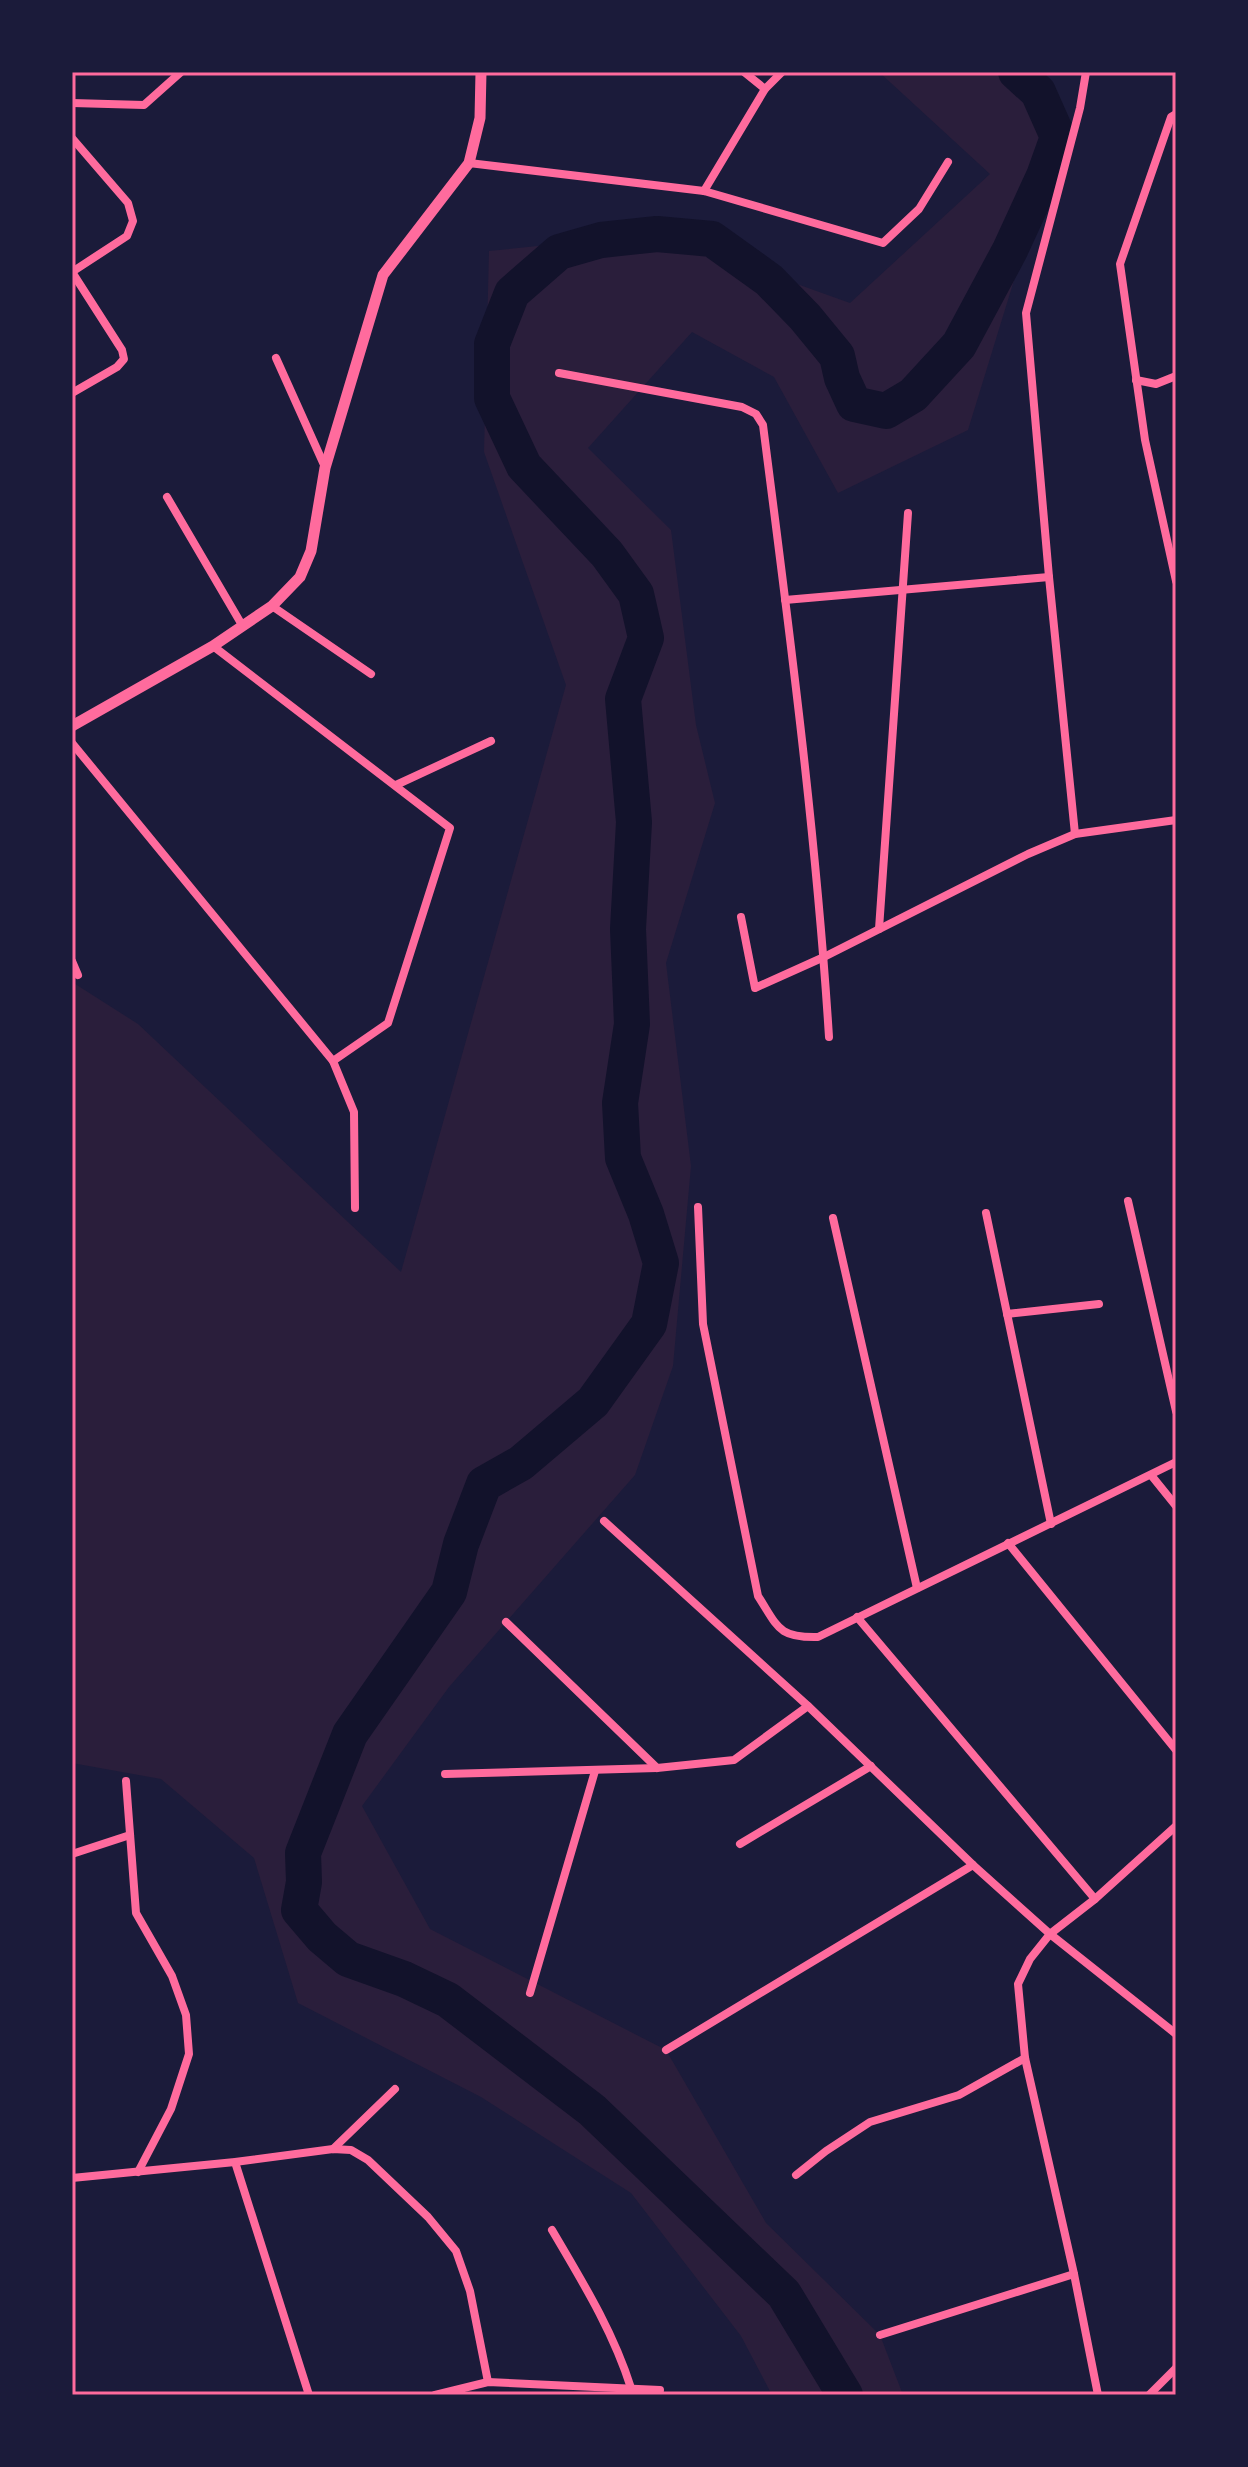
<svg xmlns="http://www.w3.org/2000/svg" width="1248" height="2467" font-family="'Open Sans',sans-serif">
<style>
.green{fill:#2a1e3b}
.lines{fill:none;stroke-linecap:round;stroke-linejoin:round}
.river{stroke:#12122b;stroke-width:36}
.minor{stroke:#ff6b9d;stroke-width:8}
.tertiary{stroke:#ff6b9d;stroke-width:11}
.neatline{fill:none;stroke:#ff6b9d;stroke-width:3}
</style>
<rect width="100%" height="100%" fill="#1b1b3a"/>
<polygon class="green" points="879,72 1041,72 1058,137 968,430 838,493 774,377 692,332 588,448 671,530 696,725 715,803 666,963 691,1166 673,1366 635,1475 449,1687 362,1806 430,1929 666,2050 766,2223 880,2335 903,2395 772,2395 741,2336 631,2193 481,2097 298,2003 254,1858 161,1779 72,1763 72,1206 74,1204 72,1200 72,982 138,1024 401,1272 566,685 484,452 489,251 657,234 850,303 990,174"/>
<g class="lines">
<polyline class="river" points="845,2395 784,2294 592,2110 448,2000 404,1979 348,1959 322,1937 299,1910 304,1882 303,1853 350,1734 449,1592 461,1544 484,1484 521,1463 593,1402 649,1324 661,1263 646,1214 623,1158 620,1103 632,1024 628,929 634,822 623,699 646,638 636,594 607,554 524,466 492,398 492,344 512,293 559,252 601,240 657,234 712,239 769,280 805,317 837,356 842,378 854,404 886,411 913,395 959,345 1010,250 1044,176 1058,137 1038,92 1016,72"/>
<g class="minor">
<polyline points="744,72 765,89"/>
<polyline points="72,103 144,105 181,72"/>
<polyline points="1176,114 1171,117 1120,264 1145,440 1176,581"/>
<polyline points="72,138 128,203 133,221 127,236 72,272"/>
<polyline points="469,163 704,191 883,243 919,209 948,162"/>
<polyline points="704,191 765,89 782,72"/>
<polyline points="276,358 325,467"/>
<path d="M 559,373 L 742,407 L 756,414 L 763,425 C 789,628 816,832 829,1037"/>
<polyline points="1136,380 1156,384 1176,376"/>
<polyline points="72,393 117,367 124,359 122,350 72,272"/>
<polyline points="167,497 242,625"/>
<polyline points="785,600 1049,577"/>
<polyline points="272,606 371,674"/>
<polyline points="213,646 450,828 388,1023 333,1061"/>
<polyline points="72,743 333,1061 354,1112 355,1208"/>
<polyline points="396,785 491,741"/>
<polyline points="1075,834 1049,577 1026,313 1080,108 1086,72"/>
<polyline points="741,917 755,988 824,957 1028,854 1075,834 1176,820"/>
<polyline points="879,929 908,513"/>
<polyline points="72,961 78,975"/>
<polyline points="1128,1201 1176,1411"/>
<path d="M 698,1207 L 703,1324 L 758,1596 C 778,1627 778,1638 818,1637 L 1176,1462"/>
<polyline points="986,1213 1051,1524"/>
<polyline points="833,1218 917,1588"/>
<polyline points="1007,1314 1099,1304"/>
<polyline points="1151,1475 1176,1506"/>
<polyline points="604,1521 808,1706 973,1865 1050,1934 1176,2034"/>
<polyline points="1008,1543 1176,1750"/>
<polyline points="857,1617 1095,1899"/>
<polyline points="506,1622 657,1768"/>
<polyline points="445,1774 657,1768 734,1760 808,1706"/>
<polyline points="126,1781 136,1913 172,1976 186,2015 189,2054 171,2109 138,2172"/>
<polyline points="740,1844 871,1766"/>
<polyline points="72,1854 130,1835"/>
<polyline points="530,1993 595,1771"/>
<polyline points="666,2050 973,1865"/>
<polyline points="333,2149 395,2089"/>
<polyline points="235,2162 309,2395"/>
<polyline points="796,2175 826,2151 870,2122 959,2095 1025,2058"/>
<polyline points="72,2178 235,2162 333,2149 351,2150 368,2160 428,2217 456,2251 470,2291 488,2382"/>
<path d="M 552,2230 C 582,2281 613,2331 631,2388"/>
<polyline points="880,2335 1074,2274"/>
<polyline points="435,2395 488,2382 660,2390"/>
<polyline points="1098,2395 1074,2274 1025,2058 1018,1984 1030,1959 1050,1934 1095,1899 1176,1826"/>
<polyline points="1149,2395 1176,2368"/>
</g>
<polyline class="tertiary" points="72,726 213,646 272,606 300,577 311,551 325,468 383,275 469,163 480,118 481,72"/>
</g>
<rect width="1248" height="2467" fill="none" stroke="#1b1b3a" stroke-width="148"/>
<rect x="74" y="74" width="1100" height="2319" class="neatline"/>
</svg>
